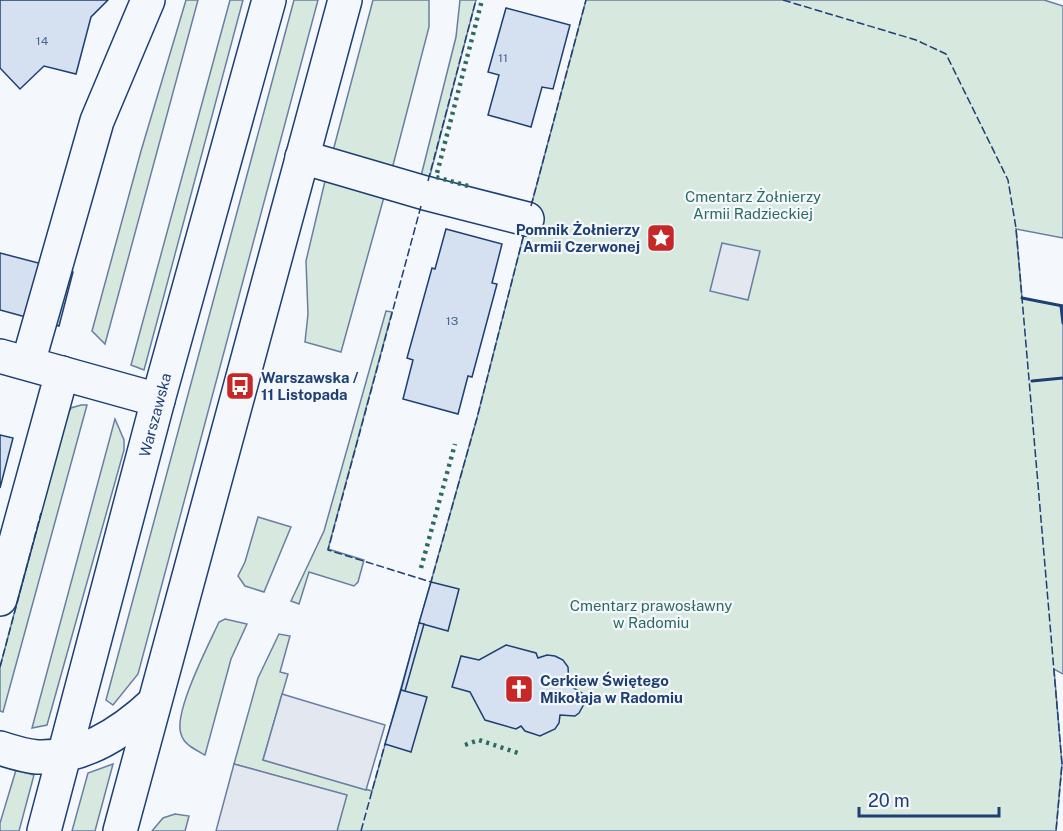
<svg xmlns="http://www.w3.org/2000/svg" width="1063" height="831" font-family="'Public Sans',sans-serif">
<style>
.green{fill:#d7e8df;stroke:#687fa3;stroke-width:1.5}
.parking{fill:#e3e8f0;stroke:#687fa3;stroke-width:1.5}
.building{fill:#d5e0f0;stroke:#1d3f73;stroke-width:1.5}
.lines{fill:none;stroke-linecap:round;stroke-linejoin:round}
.minor-casing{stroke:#1d3f73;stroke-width:36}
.major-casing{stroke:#1d3f73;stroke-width:36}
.minor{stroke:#f4f7fb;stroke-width:33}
.major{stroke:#f4f7fb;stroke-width:33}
.hedge{stroke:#2c6c60;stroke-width:4.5;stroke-dasharray:3 4.5;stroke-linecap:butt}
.fence{stroke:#1d3f73;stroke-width:1.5;stroke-dasharray:8 3;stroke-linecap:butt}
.wall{stroke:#1d3f73;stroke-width:3}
.labels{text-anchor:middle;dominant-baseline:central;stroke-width:4.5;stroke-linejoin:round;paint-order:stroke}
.number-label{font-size:12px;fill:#4b6792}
.park-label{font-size:15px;fill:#2c6c60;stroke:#f4f7fb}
.poi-label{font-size:15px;font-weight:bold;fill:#1d3f73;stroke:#f4f7fb;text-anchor:start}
.street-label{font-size:15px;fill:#1d3f73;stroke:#f4f7fb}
</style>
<rect width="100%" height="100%" fill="#f4f7fb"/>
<g class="green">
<polygon points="186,0 198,0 105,344 92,331 141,151"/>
<polygon points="230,0 243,0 144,370 131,365"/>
<polygon points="294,0 318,0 138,674 113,705 106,700"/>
<polygon points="373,0 429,0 429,27 392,169 333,151"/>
<polygon points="460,0 476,0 428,183 420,180 456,37"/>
<polygon points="586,0 1044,0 1063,6 1063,238 1016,229 1022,298 1063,306 1063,674 1054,669 1062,764 1056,831 337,831 346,795 234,764 258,678 279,634 290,636 280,672 288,674 263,760 372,791 477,418 530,210"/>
<polygon points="325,181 384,197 341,352 305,342 308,314 306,261"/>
<polygon points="386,311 392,312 328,549 364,560 358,582 354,586 309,572 299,604 291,601 324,531"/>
<polygon points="81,405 87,405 3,712 0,711 0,667 66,418 71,408"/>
<polygon points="115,419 124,440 124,450 47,725 32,728"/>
<polygon points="258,517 291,527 264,592 245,586 238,576 245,562"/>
<path d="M 225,619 L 247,624 L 231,659 L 205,755 C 196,750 184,745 181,734 C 173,713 209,644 219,622 Z"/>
<polygon points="113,764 95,831 72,831 88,773"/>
<polygon points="16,770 34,775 19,831 0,831 0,823"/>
<polygon points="175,814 189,816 185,831 152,831 163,818"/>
</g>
<g class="parking">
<polygon points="722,243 760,251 748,300 710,291"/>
<polygon points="282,694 385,725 366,790 263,760"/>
<polygon points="234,764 347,795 337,831 216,831"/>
</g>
<g class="building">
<polygon points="0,0 108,0 91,17 76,74 44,66 20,89 0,68"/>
<polygon points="506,8 570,25 553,89 542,87 531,127 488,115 499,75 488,72"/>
<polygon points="446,229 502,244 492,283 497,284 472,377 468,376 458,414 403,399 413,360 407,358 432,268 435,269"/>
<polygon points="0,253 73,272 59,326 0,310"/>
<polygon points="0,435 13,438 0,488"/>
<polygon points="431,582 459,589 448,631 419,623"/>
<polygon points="419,623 424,624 405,691 401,690"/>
<polygon points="506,645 536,653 538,658 547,655 555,656 563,660 568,667 569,685 582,693 585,698 584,704 579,713 575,716 560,715 559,723 555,729 540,736 525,731 521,726 516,729 485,720 470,692 452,687 461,656 479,660"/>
<polygon points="401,690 427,697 411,752 385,744"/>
</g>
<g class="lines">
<g class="minor-casing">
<g id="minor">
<polyline points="302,157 425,193 527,219"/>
<polyline points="0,356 158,400"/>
<polyline points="28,363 97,121 148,0"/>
<polyline points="0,599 62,373"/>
</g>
</g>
<g class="major-casing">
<g id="major">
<path d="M 0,748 C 12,752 25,756 37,757 C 82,759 123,732 154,703"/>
<polyline points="44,831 158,400 269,0"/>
<polyline points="120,831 345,0"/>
</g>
</g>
<use href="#minor" class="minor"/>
<use href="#major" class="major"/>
<g class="hedge">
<polyline points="468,186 436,177 482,0"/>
<polyline points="421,568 455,444"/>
<polyline points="465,745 479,740 518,753"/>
</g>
<g class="fence">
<polyline points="783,0 916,40 946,54 1008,180 1016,228 1062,764 1056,831"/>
<polyline points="428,181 476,0"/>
<polyline points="421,206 328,550 431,582 477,418 525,230"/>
<polyline points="531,206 586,0"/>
<polyline points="0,667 41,513"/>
<polyline points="361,831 385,744"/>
</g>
<g class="wall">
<polyline points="1022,298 1063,306"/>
<polyline points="1061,306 1063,323"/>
<polyline points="1032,381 1063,378"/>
</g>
</g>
<defs>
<g id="sight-square" transform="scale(1.5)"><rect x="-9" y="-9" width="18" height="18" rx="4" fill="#c62828" stroke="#f4f7fb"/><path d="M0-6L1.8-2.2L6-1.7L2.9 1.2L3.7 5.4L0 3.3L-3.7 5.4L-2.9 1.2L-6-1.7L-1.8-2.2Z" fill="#fff"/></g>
<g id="bus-square" transform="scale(1.5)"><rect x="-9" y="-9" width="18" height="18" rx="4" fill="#c62828" stroke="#f4f7fb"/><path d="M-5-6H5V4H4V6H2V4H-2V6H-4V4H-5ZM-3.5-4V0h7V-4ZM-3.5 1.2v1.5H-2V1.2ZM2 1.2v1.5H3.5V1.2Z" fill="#fff"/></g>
<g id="church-square" transform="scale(1.5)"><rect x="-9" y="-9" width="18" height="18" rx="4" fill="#c62828" stroke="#f4f7fb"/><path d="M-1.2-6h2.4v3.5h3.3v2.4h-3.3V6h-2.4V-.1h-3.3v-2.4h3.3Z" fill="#fff"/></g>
</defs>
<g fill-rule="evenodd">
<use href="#sight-square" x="661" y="238"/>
<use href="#bus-square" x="240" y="386"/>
<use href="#church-square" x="519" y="689"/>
</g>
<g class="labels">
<g class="number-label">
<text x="42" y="41">14</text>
<text x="503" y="58">11</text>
<text x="452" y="321">13</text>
</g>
<g class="park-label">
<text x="753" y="196">Cmentarz Żołnierzy<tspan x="753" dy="17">Armii Radzieckiej</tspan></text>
<text x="651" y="605">Cmentarz prawosławny<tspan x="651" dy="17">w Radomiu</tspan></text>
</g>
<g class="poi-label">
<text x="640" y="229" text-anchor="end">Pomnik Żołnierzy<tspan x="640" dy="17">Armii Czerwonej</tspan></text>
<text x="261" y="377">Warszawska /<tspan x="261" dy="17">11 Listopada</tspan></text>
<text x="540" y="680">Cerkiew Świętego<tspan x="540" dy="17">Mikołaja w Radomiu</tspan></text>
</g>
<g class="street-label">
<text transform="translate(155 415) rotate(-75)">Warszawska</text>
</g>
</g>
<path d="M859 807v9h140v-9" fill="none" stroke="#1d3f73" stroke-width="3"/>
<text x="868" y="807" font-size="18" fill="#1d3f73" stroke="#f4f7fb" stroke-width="4.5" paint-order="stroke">20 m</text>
</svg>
